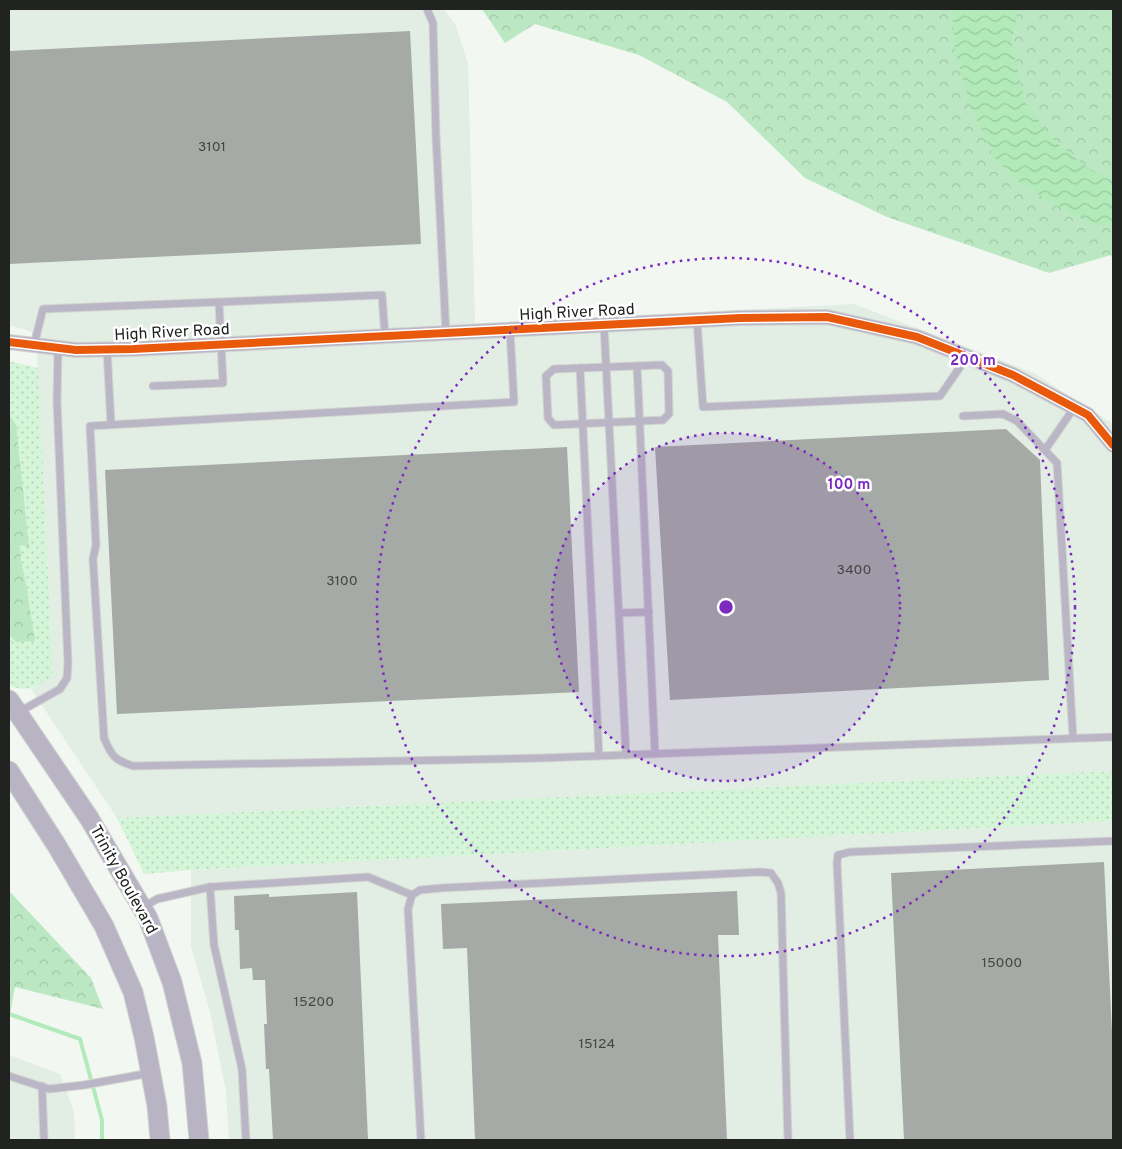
<svg xmlns="http://www.w3.org/2000/svg" width="1122" height="1149" font-family="Overpass,sans-serif">
<style>
.built{fill:#e2ede3}
.grass{fill:url(#grass-dots)}
.forest{fill:url(#forest-crowns)}
.water{fill:url(#water-waves)}
.lines{fill:none;stroke-linecap:round;stroke-linejoin:round}
.stream{stroke:#b2eaba;stroke-width:4}
.building{fill:#a6aaa6}
.service-casing{stroke:#d1d4d1;stroke-width:9}
.minor-casing{stroke:#d1d4d1;stroke-width:16}
.secondary-casing{stroke:#d1d4d1;stroke-width:21}
.service{stroke:#bbb6c5;stroke-width:7}
.minor{stroke:#bbb6c5;stroke-width:14}
.secondary{stroke:#b9b4c3;stroke-width:19}
.cycleway-casing{stroke:#fff;stroke-width:11}
.cycleway{stroke:#e8590c;stroke-width:8}
.ring{fill:none;stroke:#7b2cbf;stroke-width:2.5;stroke-dasharray:2.5 5}
.labels{text-anchor:middle;dominant-baseline:central;stroke-width:5;stroke-linejoin:round;paint-order:stroke}
.number-label{font-size:14px;fill:#424542}
.street-label{font-size:16px;fill:#202320;stroke:#fff}
.centre{fill:#7b2cbf;stroke:#fff;stroke-width:2.5}
.ring-label{font-size:15px;text-anchor:middle;font-weight:bold;fill:#7b2cbf;stroke:#fff;stroke-width:5;stroke-linejoin:round;paint-order:stroke}
</style>
<defs>
<pattern id="grass-dots" width="8" height="8" patternUnits="userSpaceOnUse" patternTransform="scale(1.25)"><rect width="8" height="8" fill="#d4f5d8"/><path d="M2 2h.1M6 6h.1" fill="none" stroke="#b6d2b9" stroke-width="1.8" stroke-linecap="round"/></pattern>
<pattern id="forest-crowns" width="20" height="18" patternUnits="userSpaceOnUse" patternTransform="scale(1.25)"><rect width="20" height="18" fill="#bbe8c2"/><path d="M2 6a3 3 0 1 1 6 0M12 15a3 3 0 1 1 6 0" fill="none" stroke="#a0c7a6"/></pattern>
<pattern id="water-waves" width="16" height="10" patternUnits="userSpaceOnUse" patternTransform="scale(1.25)"><rect width="16" height="10" fill="#b2eaba"/><path d="M0 5q4-4 8 0t8 0" fill="none" stroke="#99c8a0"/></pattern>
</defs>
<rect width="100%" height="100%" fill="#f2f7f2"/>
<g class="built">
<polygon points="9,9 444,9 456,26 468,64 475,324 854,304 1034,373 1113,424 1113,771 117,818 31,689 52,676 52,656 36,333 9,325"/>
<polygon points="1113,821 1113,1140 229,1140 226,1092 210,1012 191,946 191,870"/>
<polygon points="9,1055 60,1074 74,1112 75,1140 9,1140"/>
</g>
<g class="grass">
<path d="M 9,361 L 38,368 L 52,656 L 52,676 C 36,686 32,692 12,687 L 9,681 Z"/>
<polygon points="1113,771 1113,821 191,870 144,874 117,818"/>
</g>
<g class="forest">
<polygon points="482,9 1113,9 1113,260 1111,255 1049,273 887,217 805,178 727,102 639,55 535,24 505,43"/>
<polygon points="9,415 16,425 29,547 20,545 21,561 26,584 35,641 16,642 9,634"/>
<polygon points="9,893 11,893 91,978 103,1009 15,987 9,1021"/>
</g>
<polygon class="water" points="952,9 1017,9 1016,25 1011,41 1025,102 1053,140 1089,169 1113,180 1113,225 1094,225 1057,206 1019,182 994,157 971,108 955,51"/>
<g class="lines">
<polyline class="stream" points="9,1014 80,1039 102,1120 102,1140"/>
</g>
<g class="building">
<polygon points="410,31 421,244 9,264 9,51"/>
<polygon points="1006,429 1040,460 1049,680 670,700 655,447"/>
<polygon points="567,447 579,692 117,714 105,470"/>
<polygon points="1104,862 1113,1054 1113,1140 904,1140 891,873"/>
<polygon points="737,891 739,935 718,935 727,1140 475,1140 467,948 443,949 441,904"/>
<polygon points="357,892 368,1140 273,1140 269,1069 266,1069 264,1024 267,1024 265,980 253,980 252,968 240,969 239,930 235,930 234,896 269,894 269,897"/>
</g>
<g class="lines">
<g class="service-casing">
<g id="service">
<polyline points="427,9 433,23 436,137 446,333"/>
<polyline points="697,321 703,407 940,396 967,357"/>
<polyline points="604,325 626,755"/>
<path d="M 510,330 L 514,402 L 90,426 L 96,545 L 93,559 L 104,738 C 112,757 115,760 133,766 L 543,758 L 1113,737"/>
<polyline points="34,345 43,309 219,302"/>
<polyline points="107,350 111,424"/>
<polygon points="662,365 668,371 669,414 663,420 554,425 548,418 546,376 554,369"/>
<polyline points="637,366 655,754"/>
<polyline points="580,368 599,756"/>
<polyline points="153,386 223,383 219,302 382,295 385,336"/>
<polyline points="963,416 1003,414 1017,421 1057,463 1073,738"/>
<polyline points="1045,450 1074,408"/>
<polyline points="619,613 649,612"/>
<polyline points="19,712 60,689 67,678 68,663 57,401 58,348"/>
<polyline points="142,908 157,899 210,887"/>
<polyline points="9,1076 49,1089 84,1085 150,1073"/>
<polyline points="42,1086 44,1140"/>
<polyline points="246,1140 242,1069 214,945 210,887 368,877 412,895"/>
<polyline points="421,1140 408,909 412,895 420,890 441,888 760,872 771,873 778,883 781,893 788,1140"/>
<polyline points="850,1140 837,863 838,855 850,852 1113,841"/>
</g>
</g>
<g class="minor-casing">
<polyline id="minor" points="9,342 76,350 133,349 740,318 827,317 917,337 1013,375 1088,415 1113,445"/>
</g>
<g class="secondary-casing">
<g id="secondary">
<polyline points="9,700 89,818 148,918 172,982 192,1063 199,1140"/>
<polyline points="9,771 57,846 104,926 133,992 144,1037 157,1106 160,1140"/>
</g>
</g>
<use href="#service" class="service"/>
<use href="#minor" class="minor"/>
<use href="#secondary" class="secondary"/>
<g class="cycleway-casing">
<polyline id="cycleway" points="9,342 76,350 133,349 740,318 827,317 917,337 1013,375 1088,415 1113,445"/>
</g>
<use href="#cycleway" class="cycleway"/>
</g>
<circle cx="726" cy="607" r="174" fill="#7b2cbf" fill-opacity=".12"/>
<g class="ring">
<circle cx="726" cy="607" r="174"/>
<circle cx="726" cy="607" r="349"/>
</g>
<g class="labels">
<g class="number-label">
<text x="212" y="147">3101</text>
<text x="854" y="570">3400</text>
<text x="342" y="581">3100</text>
<text x="1002" y="963">15000</text>
<text x="314" y="1002">15200</text>
<text x="597" y="1044">15124</text>
</g>
<g class="street-label">
<text transform="translate(577 313) rotate(-3)">High River Road</text>
<text transform="translate(172 333) rotate(-3)">High River Road</text>
<text transform="translate(123 880) rotate(61)">Trinity Boulevard</text>
</g>
</g>
<circle cx="726" cy="607" r="8" class="centre"/>
<g class="ring-label">
<text x="973" y="365">200 m</text>
<text x="849" y="489">100 m</text>
</g>
<rect width="1122" height="1149" fill="none" stroke="#202320" stroke-width="20"/>
</svg>
